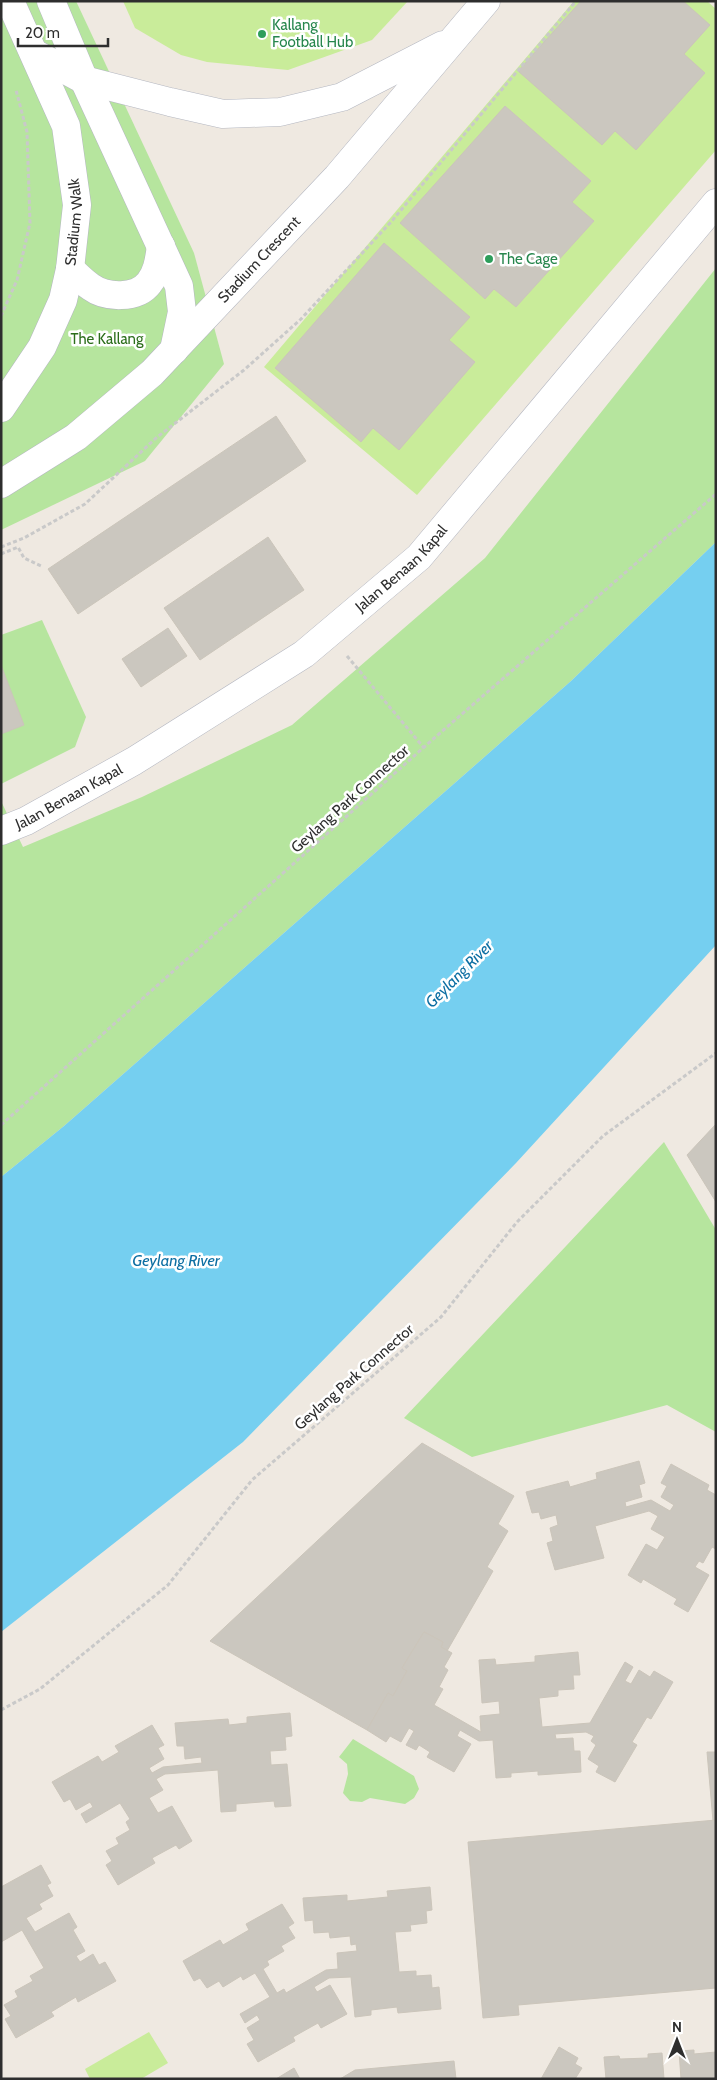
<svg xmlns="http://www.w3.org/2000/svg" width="717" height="2080" font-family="Cabin,sans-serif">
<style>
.green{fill:#b6e59e}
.pitch{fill:#c9ec9a}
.water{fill:#75cff0}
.building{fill:#cbc7bf;stroke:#cbc5ba}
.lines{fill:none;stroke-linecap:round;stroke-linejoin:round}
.minor-casing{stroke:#b4b7c1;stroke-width:29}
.tertiary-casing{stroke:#b4b7c1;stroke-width:29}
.path{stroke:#c9c9c9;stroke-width:3;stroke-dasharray:4 2.5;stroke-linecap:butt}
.minor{stroke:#fff;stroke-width:28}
.tertiary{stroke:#fff;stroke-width:28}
.leisure-dot{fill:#2e9e5b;stroke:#fff;stroke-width:2}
.labels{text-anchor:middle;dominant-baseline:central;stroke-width:5;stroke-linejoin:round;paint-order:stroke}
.leisure-label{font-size:15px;fill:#27864d;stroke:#fff;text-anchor:start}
.street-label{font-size:15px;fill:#2e2e2e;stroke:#fff}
.park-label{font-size:15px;fill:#2c6e1b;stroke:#fff}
.water-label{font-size:16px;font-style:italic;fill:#0d6fa3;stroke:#fff}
</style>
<rect width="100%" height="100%" fill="#efe9e1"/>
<g class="green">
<polygon points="1,1 76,1 194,253 224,364 145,461 1,530"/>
<polygon points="716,268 716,542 571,681 64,1126 1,1177 1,801 23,847 142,797 292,725 485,558"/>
<polygon points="42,620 86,717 75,747 1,784 1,635"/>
<polygon points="664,1142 716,1230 716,1432 667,1405 472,1457 404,1418"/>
<polygon points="353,1739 414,1776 419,1789 414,1798 405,1804 370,1798 362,1802 350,1801 343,1793 348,1774 347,1764 339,1757"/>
</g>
<g class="pitch">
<polygon points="123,1 408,1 372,40 288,70 207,62 181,55 135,28"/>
<polygon points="574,1 707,1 716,9 716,150 417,495 264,367"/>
<polygon points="149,2032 168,2063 141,2079 90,2079 85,2069"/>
</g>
<polygon class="water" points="716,542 716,945 516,1163 243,1442 1,1632 1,1177 64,1126 571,681"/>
<g class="building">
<polygon points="581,1 683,1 710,25 684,54 705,73 636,150 615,131 602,145 518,71"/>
<polygon points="505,106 591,181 572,202 594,221 516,307 494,289 485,299 400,223"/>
<polygon points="384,243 470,317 449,340 475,362 399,450 373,428 361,442 275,368"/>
<polygon points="276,416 306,461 78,614 48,569"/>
<polygon points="268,537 304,590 200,660 164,608"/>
<polygon points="168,628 187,656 141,687 122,659"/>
<polygon points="1,665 24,725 1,734"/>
<polygon points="716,1124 716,1202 687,1155"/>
<polygon points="422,1443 514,1496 498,1524 508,1531 487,1567 493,1571 447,1651 441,1647 443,1642 424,1632 402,1668 407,1671 393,1696 388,1693 367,1730 210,1641"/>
<polygon points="639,1461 645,1483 639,1485 642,1497 625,1502 626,1507 651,1500 670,1511 674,1505 661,1497 667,1486 661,1483 671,1464 709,1485 707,1490 716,1495 716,1549 712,1547 703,1563 699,1561 695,1567 709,1575 688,1612 674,1604 677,1599 643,1579 641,1583 628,1575 646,1544 657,1550 665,1537 651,1529 658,1516 649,1511 595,1526 604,1558 555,1570 547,1543 553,1541 550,1528 558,1525 556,1515 541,1519 539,1512 532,1513 526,1492 568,1481 570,1487 597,1479 596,1473"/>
<polygon points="424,1632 443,1642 441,1647 452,1653 444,1667 448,1670 439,1687 443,1689 434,1705 481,1732 480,1716 500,1714 499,1701 482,1703 479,1660 495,1659 496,1665 535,1662 535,1656 578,1652 580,1675 573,1675 574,1689 558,1690 558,1696 539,1698 542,1727 590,1723 625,1662 633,1667 625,1681 631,1684 639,1670 650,1677 654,1671 673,1682 651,1719 647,1717 632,1742 637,1745 615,1782 596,1772 599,1766 588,1759 596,1745 591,1741 594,1736 586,1732 555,1734 556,1739 573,1738 574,1751 580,1751 581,1772 538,1775 538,1771 511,1773 511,1777 496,1778 493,1740 479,1741 460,1730 457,1736 471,1744 454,1772 427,1757 430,1752 419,1745 416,1750 406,1745 414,1731 409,1728 401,1742 390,1736 386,1742 367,1730 388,1693 393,1696 407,1671 402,1668"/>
<polygon points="290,1713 292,1736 285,1737 286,1750 270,1751 271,1765 287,1764 291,1806 275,1807 274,1801 236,1804 236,1811 221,1812 218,1770 165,1774 156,1779 163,1790 149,1798 158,1813 172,1806 192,1841 179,1849 176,1845 152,1858 155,1863 118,1885 106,1865 112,1861 106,1851 119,1844 116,1838 130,1830 126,1822 130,1819 120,1803 86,1823 81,1814 93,1807 90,1802 76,1810 70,1799 64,1802 52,1782 98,1756 102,1762 119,1752 115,1746 152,1725 164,1745 158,1748 164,1759 149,1768 152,1773 163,1767 202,1763 201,1757 185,1759 184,1746 177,1746 175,1723 228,1719 229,1725 247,1723 247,1717"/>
<polygon points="707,1752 716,1752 716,1820 713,1821"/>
<polygon points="716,1820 716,1988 518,2005 519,2015 483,2018 468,1842"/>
<polygon points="41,1865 51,1883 47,1885 53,1896 39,1904 42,1909 26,1918 35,1932 69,1913 77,1927 73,1930 85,1951 76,1956 80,1962 93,1954 99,1965 105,1962 116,1981 78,2002 76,1997 51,2012 54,2016 16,2038 5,2019 11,2016 4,2005 18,1997 15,1991 33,1981 30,1976 44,1968 22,1930 1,1942 1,1887"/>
<polygon points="430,1887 432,1910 426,1911 427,1923 410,1925 411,1931 395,1932 399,1972 416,1971 416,1976 431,1975 432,1988 439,1987 441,2009 398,2013 397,2007 371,2010 371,2015 355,2017 351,1977 329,1978 314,1987 317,1992 330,1985 347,2014 321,2028 318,2023 293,2037 295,2041 258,2062 247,2044 254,2040 247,2028 260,2020 257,2015 245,2023 240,2014 270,1997 255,1973 243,1980 241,1976 223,1987 219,1981 207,1988 200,1978 194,1981 183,1961 220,1940 223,1945 249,1930 246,1924 282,1904 294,1923 288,1927 295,1938 281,1946 284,1951 267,1961 269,1965 263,1969 277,1993 284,1989 286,1993 326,1970 338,1969 337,1953 357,1951 356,1944 351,1945 350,1936 330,1938 329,1932 314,1933 313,1920 305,1921 303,1898 347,1895 347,1901 388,1897 387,1891"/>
<polygon points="559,2047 578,2058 575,2064 582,2068 575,2079 541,2079"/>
<polygon points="694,2050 694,2054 716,2052 716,2079 681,2079 679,2051"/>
<polygon points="662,2053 664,2079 606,2079 604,2057 619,2056 620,2059 648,2058 648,2054"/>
<polygon points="454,2061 456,2079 340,2079 355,2070"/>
<polygon points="294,2068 300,2079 276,2079"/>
</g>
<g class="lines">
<g class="minor-casing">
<g id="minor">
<path id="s1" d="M 1,831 L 26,821 L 134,761 L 304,654 L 419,557 L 716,203"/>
</g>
</g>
<g class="tertiary-casing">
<g id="tertiary">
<polyline points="51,1 84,80 179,286 182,312 174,350"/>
<polyline points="34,53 84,80 170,102 223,114 280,112 342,97 443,45"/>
<path d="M 70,269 C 77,275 83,282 91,287 C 106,298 137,299 149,283 C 158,272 159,259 161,246"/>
<path id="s2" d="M 1,408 L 42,347 L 63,300 L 70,269 L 77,205 L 66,126 L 10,1"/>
<path id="s3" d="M 1,484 L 76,437 L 152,373 L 337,177 L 486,1"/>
</g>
</g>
<g class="path">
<polyline points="1,316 17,280 30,223 27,132 16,90"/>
<polyline points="1,547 24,538 85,504 156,438 244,370 301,319 391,222 576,1"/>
<polyline points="1,554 18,547 24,558 41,566"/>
<polyline points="347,656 424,748"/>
<polyline points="1,1125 432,740 716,494"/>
<polyline points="1,1710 40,1689 168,1585 252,1480 441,1317 517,1222 603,1136 716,1053"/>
</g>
<use href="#minor" class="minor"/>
<use href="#tertiary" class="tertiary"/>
</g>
<g class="leisure-dot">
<circle cx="262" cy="34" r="5"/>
<circle cx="489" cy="259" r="5"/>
</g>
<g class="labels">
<g class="leisure-label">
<text x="272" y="25">Kallang<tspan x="272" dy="17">Football Hub</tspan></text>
<text x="499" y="259">The Cage</text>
</g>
<g class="street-label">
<text stroke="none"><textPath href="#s2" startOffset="204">Stadium Walk</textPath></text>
<text stroke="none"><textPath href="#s3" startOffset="344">Stadium Crescent</textPath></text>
<text stroke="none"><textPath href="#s1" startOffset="481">Jalan Benaan Kapal</textPath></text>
<text stroke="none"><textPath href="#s1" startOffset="76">Jalan Benaan Kapal</textPath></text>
<text transform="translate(350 799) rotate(-42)">Geylang Park Connector</text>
<text transform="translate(354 1377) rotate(-41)">Geylang Park Connector</text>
</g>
<g class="park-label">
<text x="107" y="339">The Kallang</text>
</g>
<g class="water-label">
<text transform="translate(459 974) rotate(-45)">Geylang River</text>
<text x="176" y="1260">Geylang River</text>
</g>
</g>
<rect width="717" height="2080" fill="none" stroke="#2e2e2e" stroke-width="5"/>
<g transform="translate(677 2040)" stroke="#ffffff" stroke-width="4" paint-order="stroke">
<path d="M0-4L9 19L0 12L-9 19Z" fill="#2e2e2e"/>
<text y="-8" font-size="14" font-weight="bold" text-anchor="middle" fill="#2e2e2e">N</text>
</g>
<path d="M18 38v8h90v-8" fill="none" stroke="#2e2e2e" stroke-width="2.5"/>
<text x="25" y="38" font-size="15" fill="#2e2e2e" stroke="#ffffff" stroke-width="4" paint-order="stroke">20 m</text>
</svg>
